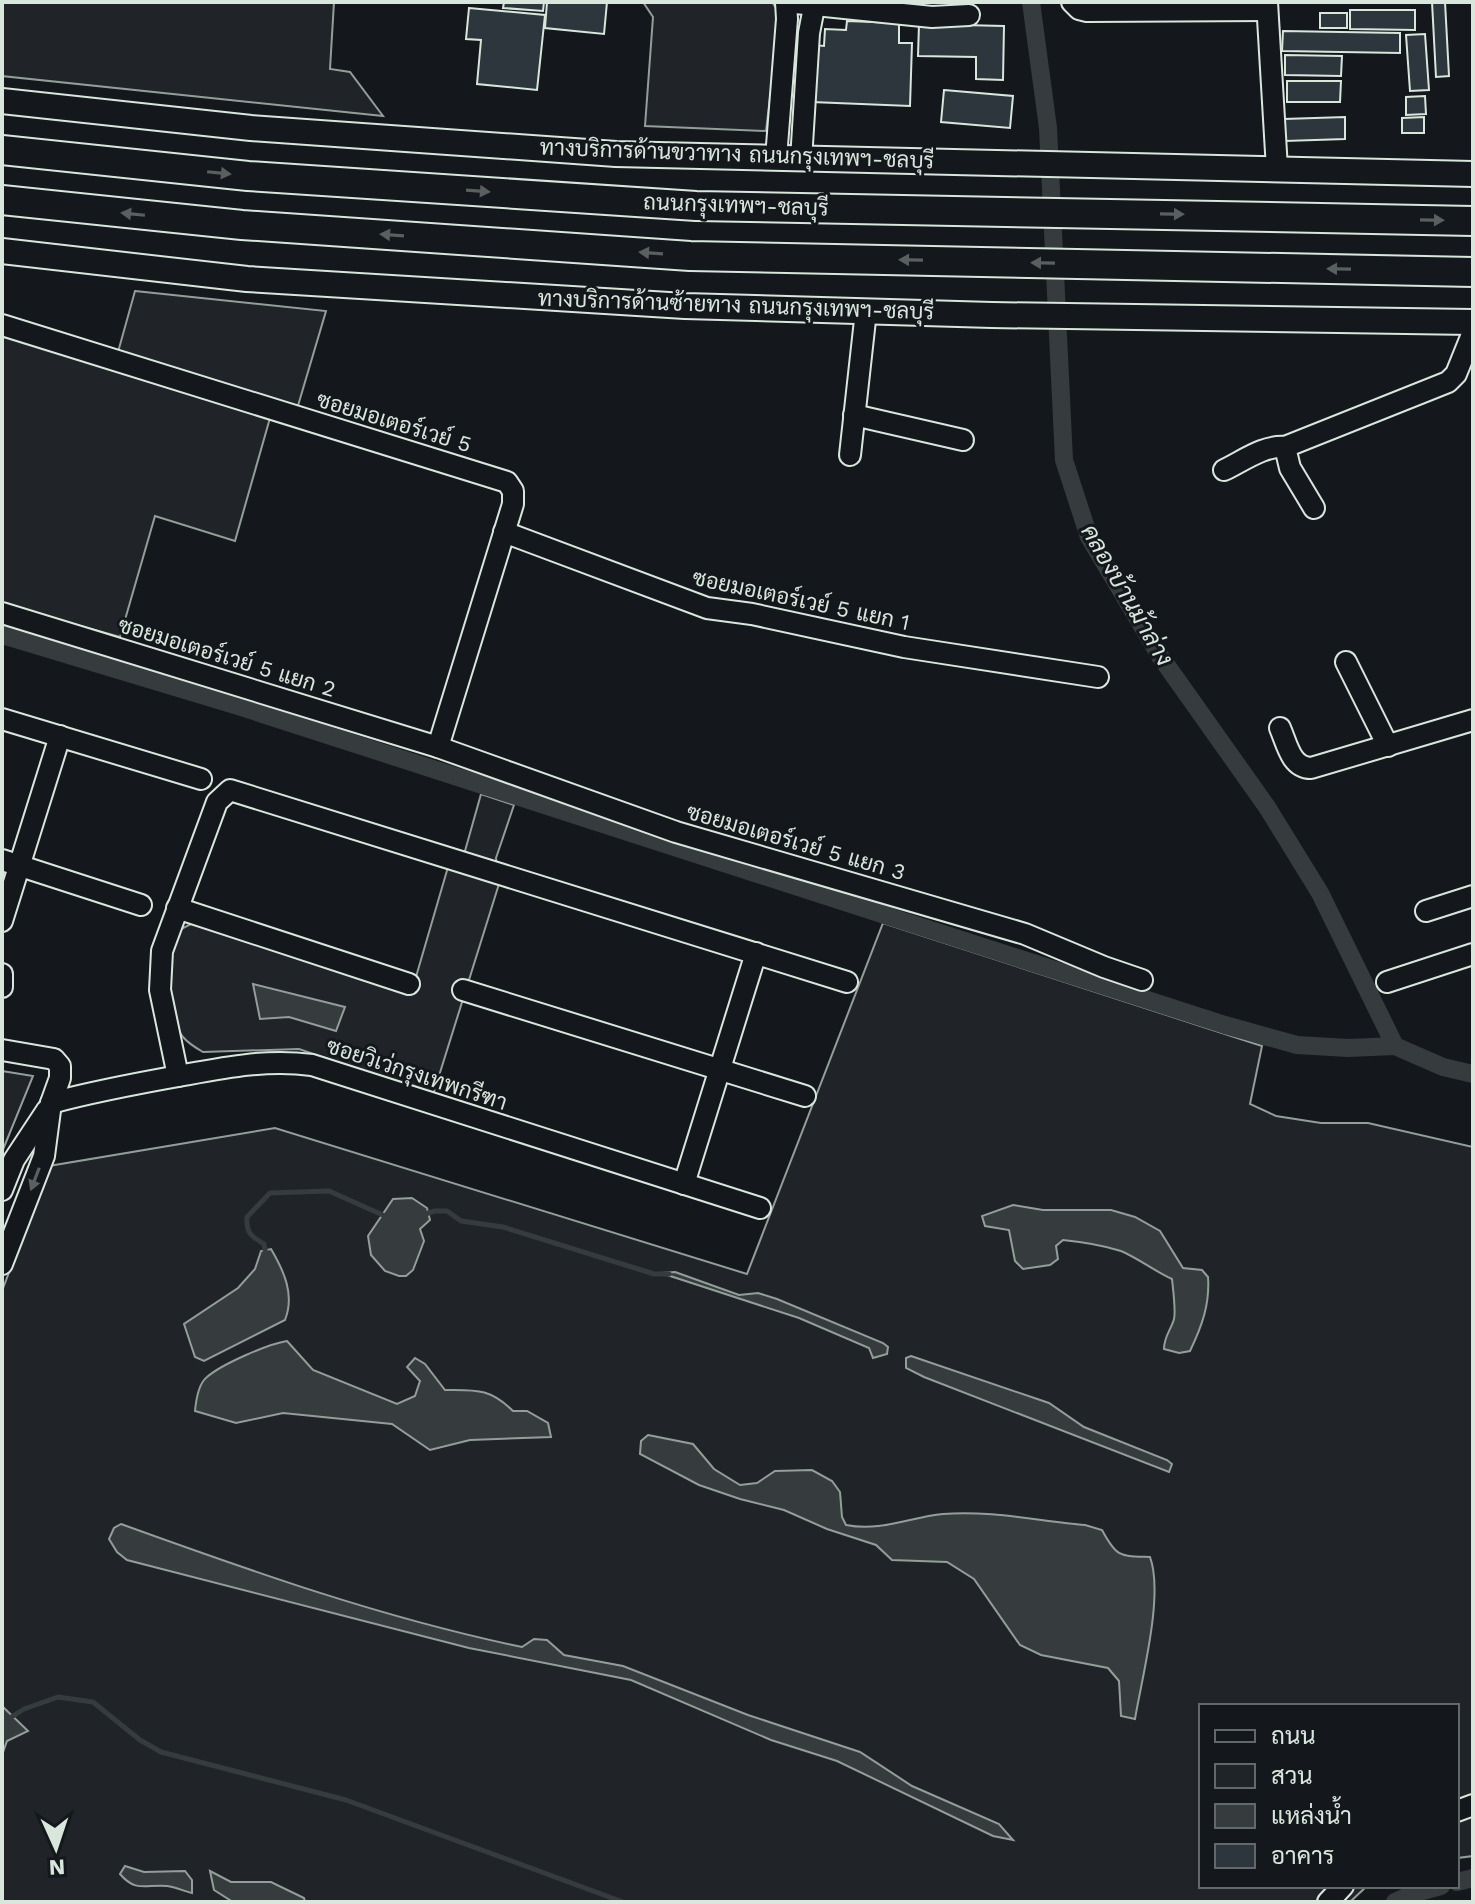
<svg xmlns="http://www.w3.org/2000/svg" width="1475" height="1904" font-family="'Work Sans',Sarabun,sans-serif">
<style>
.green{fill:#202428;stroke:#939e99;stroke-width:2}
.water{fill:#363b3e;stroke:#939e99;stroke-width:2}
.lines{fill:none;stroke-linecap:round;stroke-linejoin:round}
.stream{stroke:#363b3e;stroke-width:5}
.canal{stroke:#363b3e;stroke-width:18}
.building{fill:#2c363c;stroke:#d8e6dc;stroke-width:2}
.minor-casing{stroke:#d8e6dc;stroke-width:24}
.major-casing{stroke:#d8e6dc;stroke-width:28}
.highway-casing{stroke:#d8e6dc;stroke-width:32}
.minor{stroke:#14181c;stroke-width:20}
.major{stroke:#14181c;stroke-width:24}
.highway{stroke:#14181c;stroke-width:28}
.oneway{fill:#59605f}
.labels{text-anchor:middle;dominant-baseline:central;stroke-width:6;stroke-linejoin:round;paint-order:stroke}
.street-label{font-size:22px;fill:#d8e6dc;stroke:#14181c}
.water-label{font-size:24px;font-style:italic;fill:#d8e6dc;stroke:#14181c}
</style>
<rect width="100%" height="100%" fill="#14181c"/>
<g class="green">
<polygon points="2,2 334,2 330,69 350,72 383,116 2,76"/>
<polygon points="643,2 772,2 780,14 766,131 645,126 653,17"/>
<polygon points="135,291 326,311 297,409 118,352"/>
<polygon points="2,335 270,418 235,541 155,516 120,637 2,604"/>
<path d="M 481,794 L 514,805 L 496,858 L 499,884 L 433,1095 L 299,1049 L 203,1052 C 196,1048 188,1043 183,1037 C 164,1013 170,959 175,932 L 193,923 L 411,994 L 448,867 L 465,851 Z"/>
<polygon points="883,923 1262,1046 1250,1104 1276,1116 1321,1123 1368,1123 1473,1147 1473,1856 1457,1858 1457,1706 1201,1706 1201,1886 1367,1886 1350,1902 2,1902 2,1291 49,1166 275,1128 747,1274"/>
<polygon points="2,1071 33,1076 2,1152"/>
</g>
<g class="water">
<polygon points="253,984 345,1007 336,1031 289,1017 260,1019"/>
<polygon points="412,1198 427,1208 430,1220 420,1229 424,1241 413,1270 406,1276 399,1276 385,1271 371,1255 368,1236 393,1199"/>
<path d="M 1013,1205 L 1043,1210 L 1111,1210 L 1135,1217 L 1160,1231 L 1183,1268 L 1202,1270 L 1208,1277 C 1210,1304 1202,1326 1190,1351 L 1179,1353 L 1164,1349 C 1164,1336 1171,1330 1174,1319 C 1176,1311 1173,1289 1172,1279 C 1156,1272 1136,1257 1121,1251 C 1102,1245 1083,1242 1063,1240 L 1056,1246 L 1058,1259 L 1050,1265 L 1023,1269 L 1015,1261 L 1009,1230 L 985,1226 L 982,1216 Z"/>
<path d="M 271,1249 C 284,1271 295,1295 285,1320 L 204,1361 L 195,1357 L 184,1324 L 238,1288 L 255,1269 L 261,1251 Z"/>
<polygon points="675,1272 739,1295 758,1293 777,1299 883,1343 888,1347 887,1354 873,1358 869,1348 799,1318 661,1273"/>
<path d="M 287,1341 L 313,1370 L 397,1404 L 415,1396 L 420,1381 L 407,1367 L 415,1358 L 425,1364 L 445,1390 C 476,1390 490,1388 513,1411 L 527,1411 L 548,1423 L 551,1437 L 470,1440 L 430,1450 L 392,1424 L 283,1413 L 236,1423 L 195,1411 C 196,1400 198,1384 207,1377 C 222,1364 268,1344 287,1341 Z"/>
<polygon points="911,1356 1049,1403 1084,1427 1167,1460 1172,1464 1169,1472 924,1377 906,1368 906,1358"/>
<path d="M 648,1435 L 693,1444 L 714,1469 L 740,1485 L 757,1483 L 775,1471 L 812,1470 L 832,1481 L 840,1492 L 842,1517 L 846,1525 C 881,1532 910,1517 943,1514 C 989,1510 1039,1521 1085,1525 L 1102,1530 C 1117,1558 1120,1556 1150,1557 C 1164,1595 1142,1677 1135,1719 L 1121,1716 L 1119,1681 L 1108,1668 L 1041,1655 L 1020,1645 L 974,1579 L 947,1562 L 892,1560 L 876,1545 L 827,1529 L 784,1510 L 740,1499 L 699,1485 L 640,1454 L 641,1441 Z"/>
<path d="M 121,1524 C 254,1572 383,1618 522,1647 L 534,1639 L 547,1640 L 564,1655 L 623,1666 L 748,1715 L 860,1752 L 912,1786 L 999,1824 L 1013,1840 L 993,1836 L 837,1761 L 771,1740 L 631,1680 L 469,1648 L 127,1560 L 117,1552 L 109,1539 L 114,1528 Z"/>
<polygon points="2,1706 28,1731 7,1741 2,1755"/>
<path d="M 125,1866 L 144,1872 L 185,1871 L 192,1880 L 192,1893 C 184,1891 175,1887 167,1886 C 146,1884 136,1893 120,1874 Z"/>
<polygon points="210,1871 231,1882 271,1882 304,1898 305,1902 233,1902 214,1890"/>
</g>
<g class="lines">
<g class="stream">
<polyline points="422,1215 435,1211 447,1211 461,1221 503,1227 654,1274 669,1274"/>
<path d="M 266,1255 L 264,1244 C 251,1236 246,1233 247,1217 L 270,1193 L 329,1191 L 385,1216"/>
<polyline points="2,1723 24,1709 58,1697 93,1702 140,1740 161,1752 346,1800 623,1902"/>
</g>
<g class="canal">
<polyline points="1031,2 1048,128 1064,460 1089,537 1160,656 1267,807 1320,893 1395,1046 1443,1067 1473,1074"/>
<polyline points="2,635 241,707 1225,1025 1297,1045 1348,1048 1395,1046"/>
<polyline points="1457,1882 1473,1878"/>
<polyline points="1395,1902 1415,1893 1441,1886"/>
</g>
</g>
<g class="building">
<polygon points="504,2 544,2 543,11 503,8"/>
<polygon points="547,2 607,2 604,34 545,28"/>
<polygon points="1432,2 1445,2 1449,76 1436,77"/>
<polygon points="469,8 545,15 537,90 477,84 481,40 466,39"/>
<polygon points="1350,10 1415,10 1415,30 1350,29"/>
<rect x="1320" y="13" width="27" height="15"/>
<polygon points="847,21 899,23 899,43 912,43 910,106 812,102 814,45 824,46 825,29 846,30"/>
<polygon points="919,24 1004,26 1003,80 976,79 976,57 918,56"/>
<polygon points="1283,31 1400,33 1400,53 1282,51"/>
<polygon points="1425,34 1429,90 1410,91 1406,35"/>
<polygon points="1285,55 1342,56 1341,76 1285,75"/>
<polygon points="1287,81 1341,81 1340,102 1287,102"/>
<polygon points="944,90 1013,96 1010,128 941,122"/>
<polygon points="1425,96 1426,114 1406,115 1406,97"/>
<polygon points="1345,117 1345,139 1285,141 1284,119"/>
<polygon points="1424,117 1424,133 1402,133 1402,118"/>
</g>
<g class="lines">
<g class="minor-casing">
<g id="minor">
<polyline points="786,2 932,17 969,15"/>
<polyline points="1072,2 1079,9 1087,11 1267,10"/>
<polyline points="1267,2 1277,169"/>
<polyline points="776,158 787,19 786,2"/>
<polyline points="801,160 809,33 815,2"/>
<polyline points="2,325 507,482 513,491 513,504 438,747"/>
<polyline points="854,415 963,440"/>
<polyline points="850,455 866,311"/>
<path d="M 1224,470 C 1243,461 1264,445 1285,447"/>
<polyline points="1314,508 1290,468 1285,447 1448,382 1456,374 1473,332"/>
<polyline points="504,532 707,608 752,614 904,647 1098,677"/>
<polyline points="2,613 438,747 676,832 1025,934 1104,967 1142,980"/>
<polyline points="1346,662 1388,746"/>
<polyline points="2,719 201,779"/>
<path d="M 1280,728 C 1287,744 1291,768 1311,768 L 1473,720"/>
<polyline points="2,860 141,905"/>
<polyline points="177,908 409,984"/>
<polyline points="1426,911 1473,896"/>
<polyline points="2,921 60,736"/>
<polyline points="2,974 2,987"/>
<polyline points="1387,982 1473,954"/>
<polyline points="463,990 805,1096"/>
<polyline points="2,1050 54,1059 60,1066 60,1078 51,1103 44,1156 2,1264"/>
<polyline points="178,1076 160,990 162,951 217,802 230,790 847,982"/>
<path d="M 51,1103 C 95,1091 139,1083 184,1075 C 227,1067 268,1059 312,1065 L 760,1208"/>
<polyline points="684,1184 756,953"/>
<polyline points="2,1190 14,1160 47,1110"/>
<polyline points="1457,1811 1473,1805"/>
<polyline points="1328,1902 1343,1886"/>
</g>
</g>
<g class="major-casing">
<g id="major">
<polyline points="2,101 251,128 616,154 1473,174"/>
<polyline points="2,251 247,279 685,306 992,315 1473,322"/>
</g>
</g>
<g class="highway-casing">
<g id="highway">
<polyline points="2,150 248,176 696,206 1473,221"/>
<polyline points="2,200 242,225 690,256 1473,272"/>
</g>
</g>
<use href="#minor" class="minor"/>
<use href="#major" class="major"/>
<use href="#highway" class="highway"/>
</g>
<defs><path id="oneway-solid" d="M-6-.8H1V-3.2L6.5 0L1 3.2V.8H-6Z" transform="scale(2)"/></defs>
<g class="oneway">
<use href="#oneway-solid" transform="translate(219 173) rotate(6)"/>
<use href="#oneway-solid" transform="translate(478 191) rotate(4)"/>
<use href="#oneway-solid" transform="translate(133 214) rotate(-174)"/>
<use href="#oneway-solid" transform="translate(1172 214) rotate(1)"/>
<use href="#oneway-solid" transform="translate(1432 220) rotate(1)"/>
<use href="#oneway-solid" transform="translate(392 235) rotate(-176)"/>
<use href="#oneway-solid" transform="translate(651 253) rotate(-176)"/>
<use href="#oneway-solid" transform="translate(911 260) rotate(-179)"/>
<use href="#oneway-solid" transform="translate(1043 263) rotate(-179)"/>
<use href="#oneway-solid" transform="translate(1339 269) rotate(-179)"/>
<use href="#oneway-solid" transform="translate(35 1179) rotate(111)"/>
</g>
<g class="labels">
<g class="street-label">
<text transform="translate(737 154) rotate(2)">ทางบริการด้านขวาทาง ถนนกรุงเทพฯ-ชลบุรี</text>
<text transform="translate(736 205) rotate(2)">ถนนกรุงเทพฯ-ชลบุรี</text>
<text transform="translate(736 305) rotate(2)">ทางบริการด้านซ้ายทาง ถนนกรุงเทพฯ-ชลบุรี</text>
<text transform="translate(394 422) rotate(17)">ซอยมอเตอร์เวย์ 5</text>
<text transform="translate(801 600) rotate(12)">ซอยมอเตอร์เวย์ 5 แยก 1</text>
<text transform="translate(227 657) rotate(17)">ซอยมอเตอร์เวย์ 5 แยก 2</text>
<text transform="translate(796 842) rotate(16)">ซอยมอเตอร์เวย์ 5 แยก 3</text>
<text transform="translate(417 1074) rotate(18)">ซอยวิเว่กรุงเทพกรีฑา</text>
</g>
<g class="water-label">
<text transform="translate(1127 595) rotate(60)">คลองบ้านม้าล่าง</text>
</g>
</g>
<rect width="1475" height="1904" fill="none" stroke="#d8e6dc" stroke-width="8"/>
<rect x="1199" y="1704" width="260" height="184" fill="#14181c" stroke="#626a69" stroke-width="2"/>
<rect x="1215" y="1730" width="40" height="12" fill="#14181c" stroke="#626a69" stroke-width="2"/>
<text x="1271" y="1744" font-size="24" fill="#d8e6dc">ถนน</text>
<rect x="1215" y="1764" width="40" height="24" fill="#202428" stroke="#626a69" stroke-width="2"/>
<text x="1271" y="1784" font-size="24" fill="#d8e6dc">สวน</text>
<rect x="1215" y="1804" width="40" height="24" fill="#363b3e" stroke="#626a69" stroke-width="2"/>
<text x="1271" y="1824" font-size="24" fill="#d8e6dc">แหล่งน้ำ</text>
<rect x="1215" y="1844" width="40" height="24" fill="#2c363c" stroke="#626a69" stroke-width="2"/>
<text x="1271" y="1864" font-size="24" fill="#d8e6dc">อาคาร</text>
<g transform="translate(56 1848) rotate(177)" stroke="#14181c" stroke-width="6" paint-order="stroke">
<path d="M0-6L14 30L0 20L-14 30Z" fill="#d8e6dc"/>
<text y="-12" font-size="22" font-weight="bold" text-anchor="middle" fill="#d8e6dc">N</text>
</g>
</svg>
